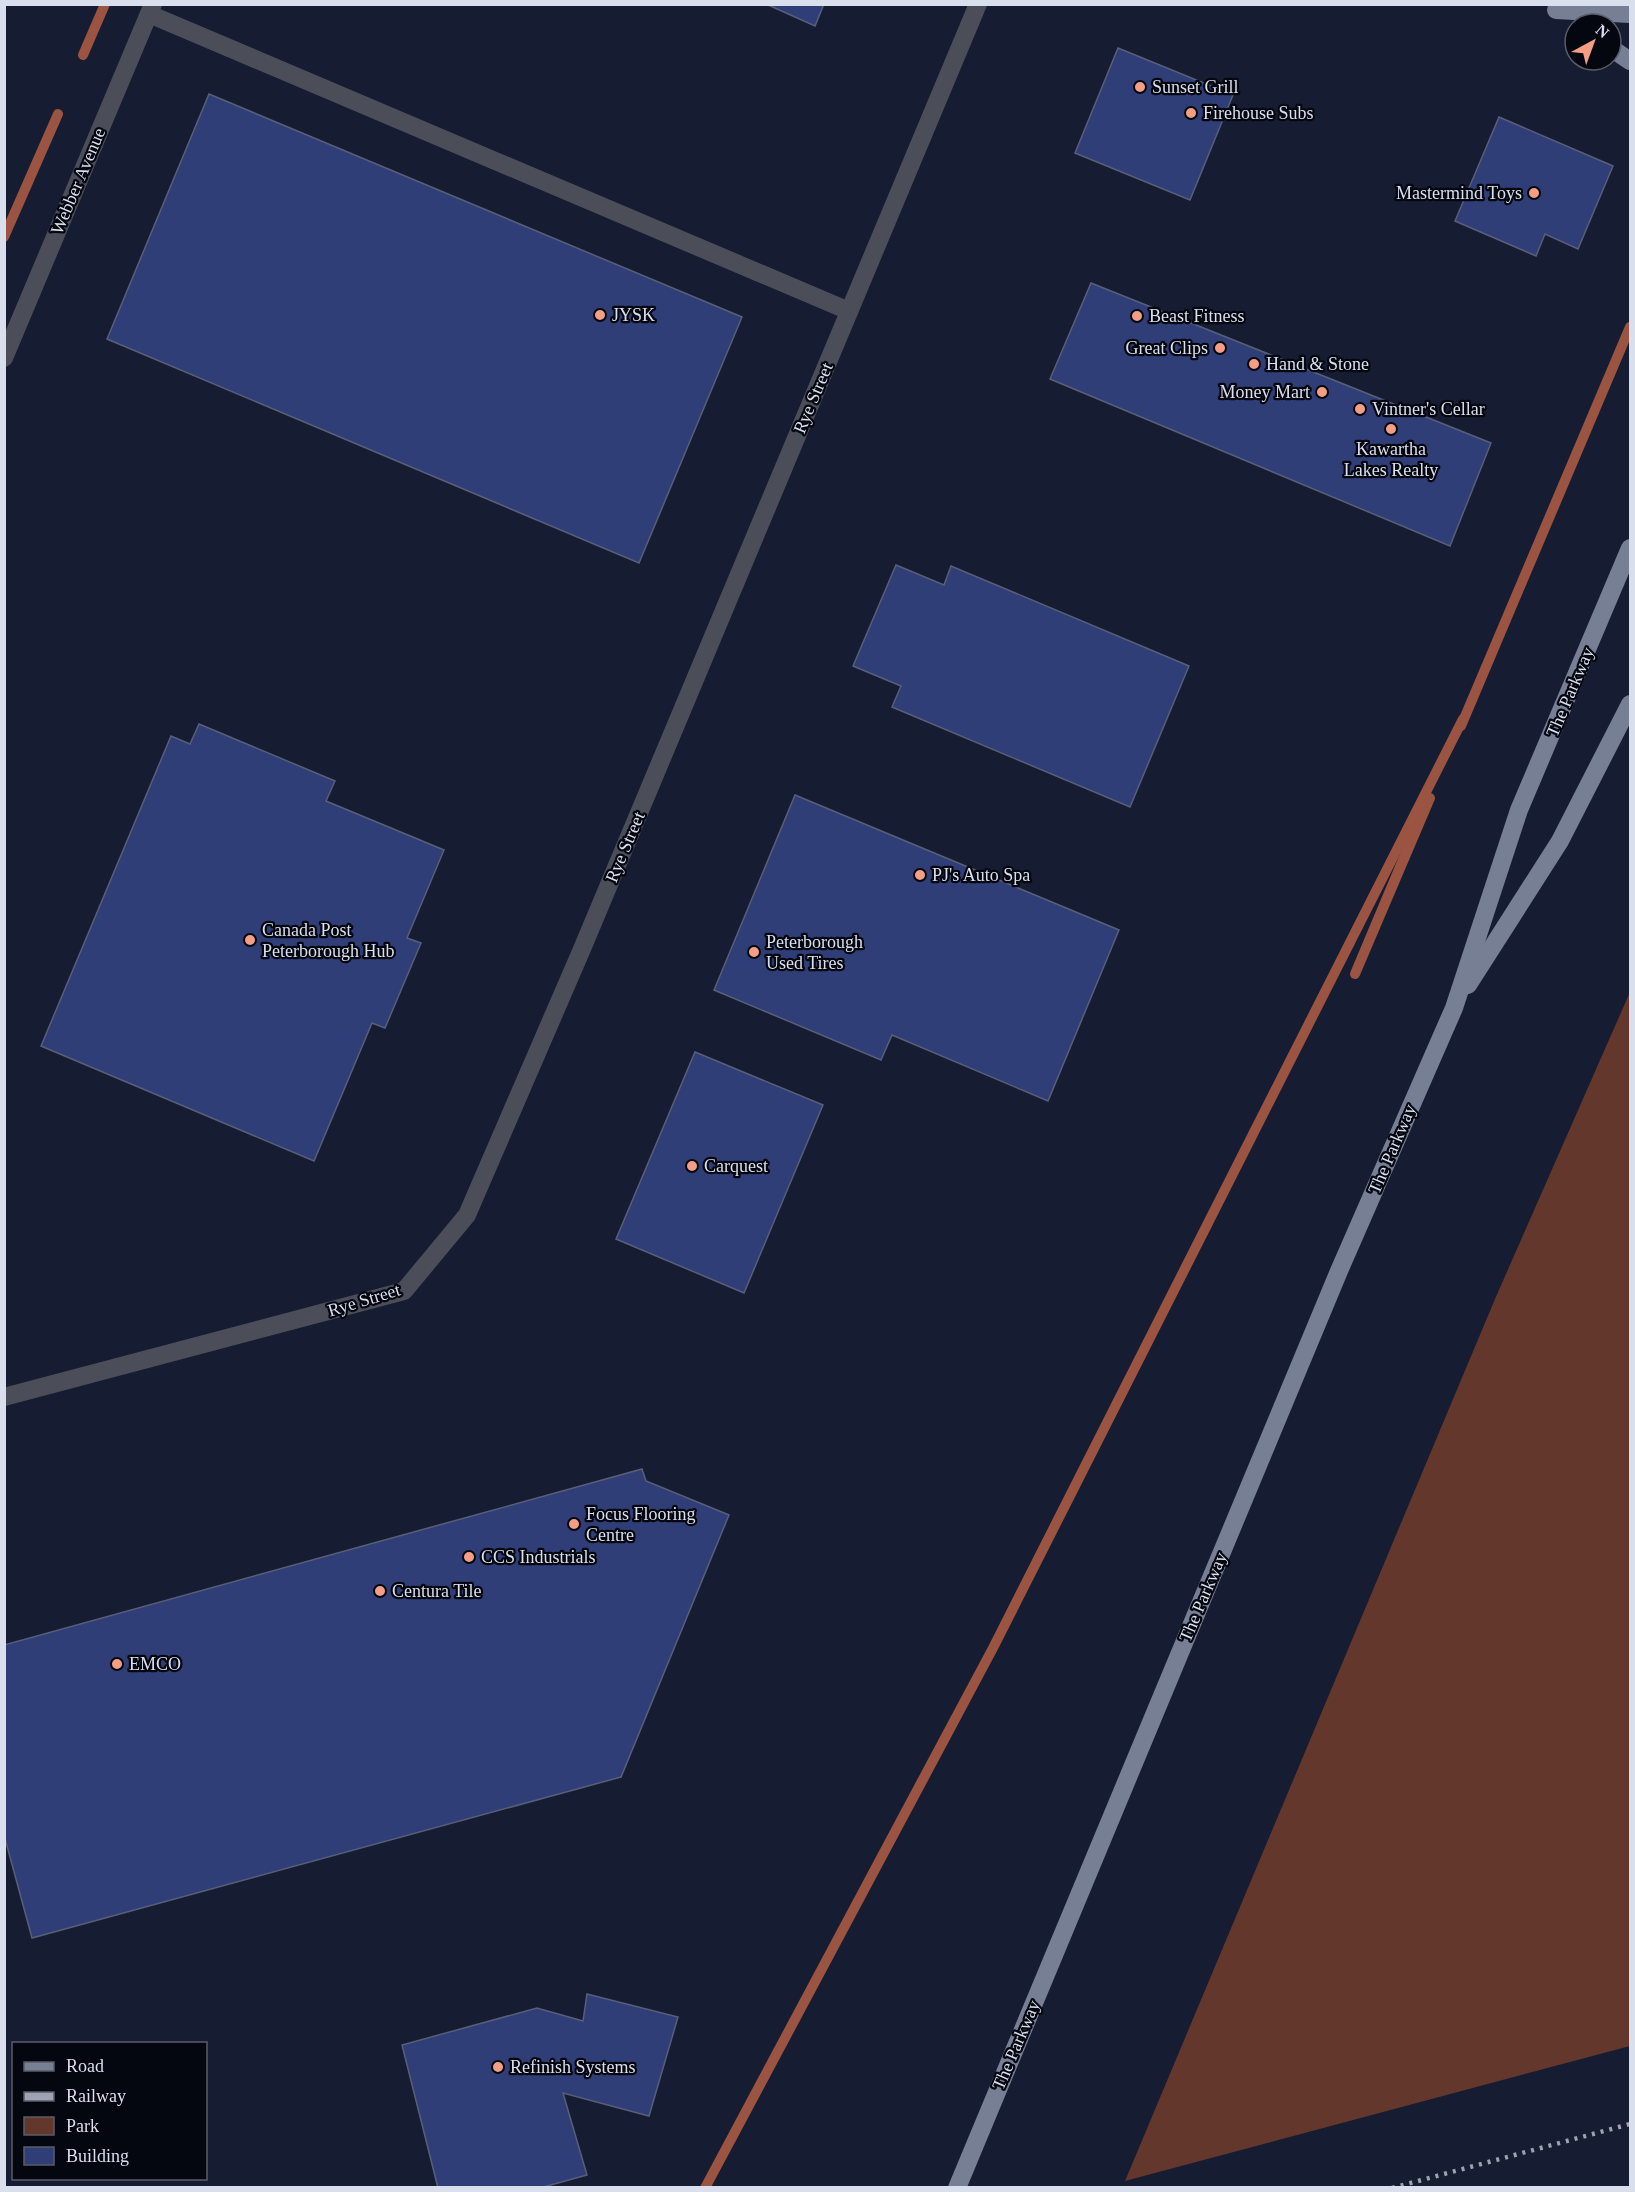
<svg xmlns="http://www.w3.org/2000/svg" width="1635" height="2192" font-family="'Times New Roman',serif">
<style>
.green{fill:#63372b}
.lines{fill:none;stroke-linecap:round;stroke-linejoin:round}
.stream{stroke:#9a5441;stroke-width:10}
.building{fill:#303e77;stroke:#585f79;stroke-width:1.5}
.minor{stroke:#4b4e59;stroke-width:18}
.major{stroke:#777f95;stroke-width:18}
.rail{stroke:#9ea3b4;stroke-width:4.5;stroke-dasharray:3 6;stroke-linecap:butt}
.poi-dot{fill:#f49e86;stroke:#050710;stroke-width:2}
.labels{text-anchor:middle;dominant-baseline:central;stroke-width:4.5;stroke-linejoin:round;paint-order:stroke}
.poi-label{font-size:18px;fill:#dadfed;stroke:#050710;text-anchor:start}
.street-label{font-size:18px;fill:#dadfed;stroke:#050710}
</style>
<rect width="100%" height="100%" fill="#161c31"/>
<polygon class="green" points="1630,992 1630,2046 1125,2181 1495,1299"/>
<g class="lines">
<g class="stream">
<polyline points="83,55 105,4"/>
<polyline points="4,237 58,114"/>
<polyline points="1461,726 1630,327"/>
<polyline points="1426,805 1355,974 1430,798"/>
<polyline points="705,2188 993,1648 1463,719"/>
</g>
</g>
<g class="building">
<polygon points="766,4 824,4 815,26"/>
<polygon points="1118,48 1233,95 1190,200 1075,153"/>
<polygon points="209,94 742,317 639,563 107,339"/>
<polygon points="1499,117 1613,166 1578,249 1545,234 1536,256 1455,221"/>
<polygon points="1091,283 1491,443 1450,546 1050,379"/>
<polygon points="896,565 944,585 951,566 1189,666 1130,807 892,707 901,686 853,666"/>
<polygon points="199,724 335,781 326,801 444,850 407,938 421,943 385,1028 372,1023 314,1161 41,1046 171,736 190,744"/>
<polygon points="795,795 1119,930 1048,1101 892,1035 881,1060 714,990"/>
<polygon points="695,1052 823,1105 744,1293 616,1239"/>
<polygon points="642,1469 646,1481 729,1515 621,1777 32,1938 4,1835 4,1645"/>
<polygon points="587,1994 678,2017 649,2116 563,2093 587,2175 540,2188 438,2188 402,2045 537,2008 583,2021"/>
</g>
<g class="lines">
<g class="minor">
<polyline points="149,14 849,311"/>
<polyline points="4,358 153,4"/>
<polyline points="4,1397 404,1291 467,1215 582,949 978,4"/>
</g>
<g class="major">
<polyline points="1556,10 1630,14"/>
<polyline points="1611,48 1630,61"/>
<polyline points="1468,985 1560,841 1630,704"/>
<polyline points="957,2188 1339,1271 1454,1008 1519,810 1630,548"/>
</g>
<polyline class="rail" points="1392,2188 1630,2124"/>
</g>
<g class="poi-dot">
<circle cx="1140" cy="87" r="6"/>
<circle cx="1191" cy="113" r="6"/>
<circle cx="1534" cy="193" r="6"/>
<circle cx="600" cy="315" r="6"/>
<circle cx="1137" cy="316" r="6"/>
<circle cx="1220" cy="348" r="6"/>
<circle cx="1254" cy="364" r="6"/>
<circle cx="1322" cy="392" r="6"/>
<circle cx="1360" cy="409" r="6"/>
<circle cx="1391" cy="429" r="6"/>
<circle cx="920" cy="875" r="6"/>
<circle cx="250" cy="940" r="6"/>
<circle cx="754" cy="952" r="6"/>
<circle cx="692" cy="1166" r="6"/>
<circle cx="574" cy="1524" r="6"/>
<circle cx="469" cy="1557" r="6"/>
<circle cx="380" cy="1591" r="6"/>
<circle cx="117" cy="1664" r="6"/>
<circle cx="498" cy="2067" r="6"/>
</g>
<g class="labels">
<g class="poi-label">
<text x="1152" y="87">Sunset Grill</text>
<text x="1203" y="113">Firehouse Subs</text>
<text x="1522" y="193" text-anchor="end">Mastermind Toys</text>
<text x="612" y="315">JYSK</text>
<text x="1149" y="316">Beast Fitness</text>
<text x="1208" y="348" text-anchor="end">Great Clips</text>
<text x="1266" y="364">Hand &amp; Stone</text>
<text x="1310" y="392" text-anchor="end">Money Mart</text>
<text x="1372" y="409">Vintner's Cellar</text>
<text x="1391" y="449" text-anchor="middle">Kawartha<tspan x="1391" dy="21">Lakes Realty</tspan></text>
<text x="932" y="875">PJ's Auto Spa</text>
<text x="262" y="930">Canada Post<tspan x="262" dy="21">Peterborough Hub</tspan></text>
<text x="766" y="942">Peterborough<tspan x="766" dy="21">Used Tires</tspan></text>
<text x="704" y="1166">Carquest</text>
<text x="586" y="1514">Focus Flooring<tspan x="586" dy="21">Centre</tspan></text>
<text x="481" y="1557">CCS Industrials</text>
<text x="392" y="1591">Centura Tile</text>
<text x="129" y="1664">EMCO</text>
<text x="510" y="2067">Refinish Systems</text>
</g>
<g class="street-label">
<text transform="translate(78 181) rotate(-67)">Webber Avenue</text>
<text transform="translate(813 398) rotate(-67)">Rye Street</text>
<text transform="translate(1570 692) rotate(-67)">The Parkway</text>
<text transform="translate(625 847) rotate(-67)">Rye Street</text>
<text transform="translate(1392 1149) rotate(-67)">The Parkway</text>
<text transform="translate(364 1300) rotate(-17)">Rye Street</text>
<text transform="translate(1203 1597) rotate(-67)">The Parkway</text>
<text transform="translate(1016 2045) rotate(-67)">The Parkway</text>
</g>
</g>
<rect width="1635" height="2192" fill="none" stroke="#dadfed" stroke-width="12"/>
<rect x="12" y="2042" width="195" height="138" fill="#050710" stroke="#5a5d68" stroke-width="1.5"/>
<rect x="24" y="2062" width="30" height="9" fill="#777f95" stroke="#5a5d68" stroke-width="1.5"/>
<text x="66" y="2072" font-size="18" fill="#dadfed">Road</text>
<rect x="24" y="2092" width="30" height="9" fill="#9ea3b4" stroke="#5a5d68" stroke-width="1.5"/>
<text x="66" y="2102" font-size="18" fill="#dadfed">Railway</text>
<rect x="24" y="2117" width="30" height="18" fill="#63372b" stroke="#5a5d68" stroke-width="1.5"/>
<text x="66" y="2132" font-size="18" fill="#dadfed">Park</text>
<rect x="24" y="2147" width="30" height="18" fill="#303e77" stroke="#5a5d68" stroke-width="1.5"/>
<text x="66" y="2162" font-size="18" fill="#dadfed">Building</text>
<g transform="translate(1593 42) rotate(41)"><circle r="28" fill="#050710" stroke="#5a5d68" stroke-width="1.5"/>
<path d="M0-4.5L10 22L0 15L-10 22Z" fill="#f49e86"/>
<text y="-9" font-size="16" font-weight="bold" text-anchor="middle" fill="#dadfed">N</text>
</g>
</svg>
